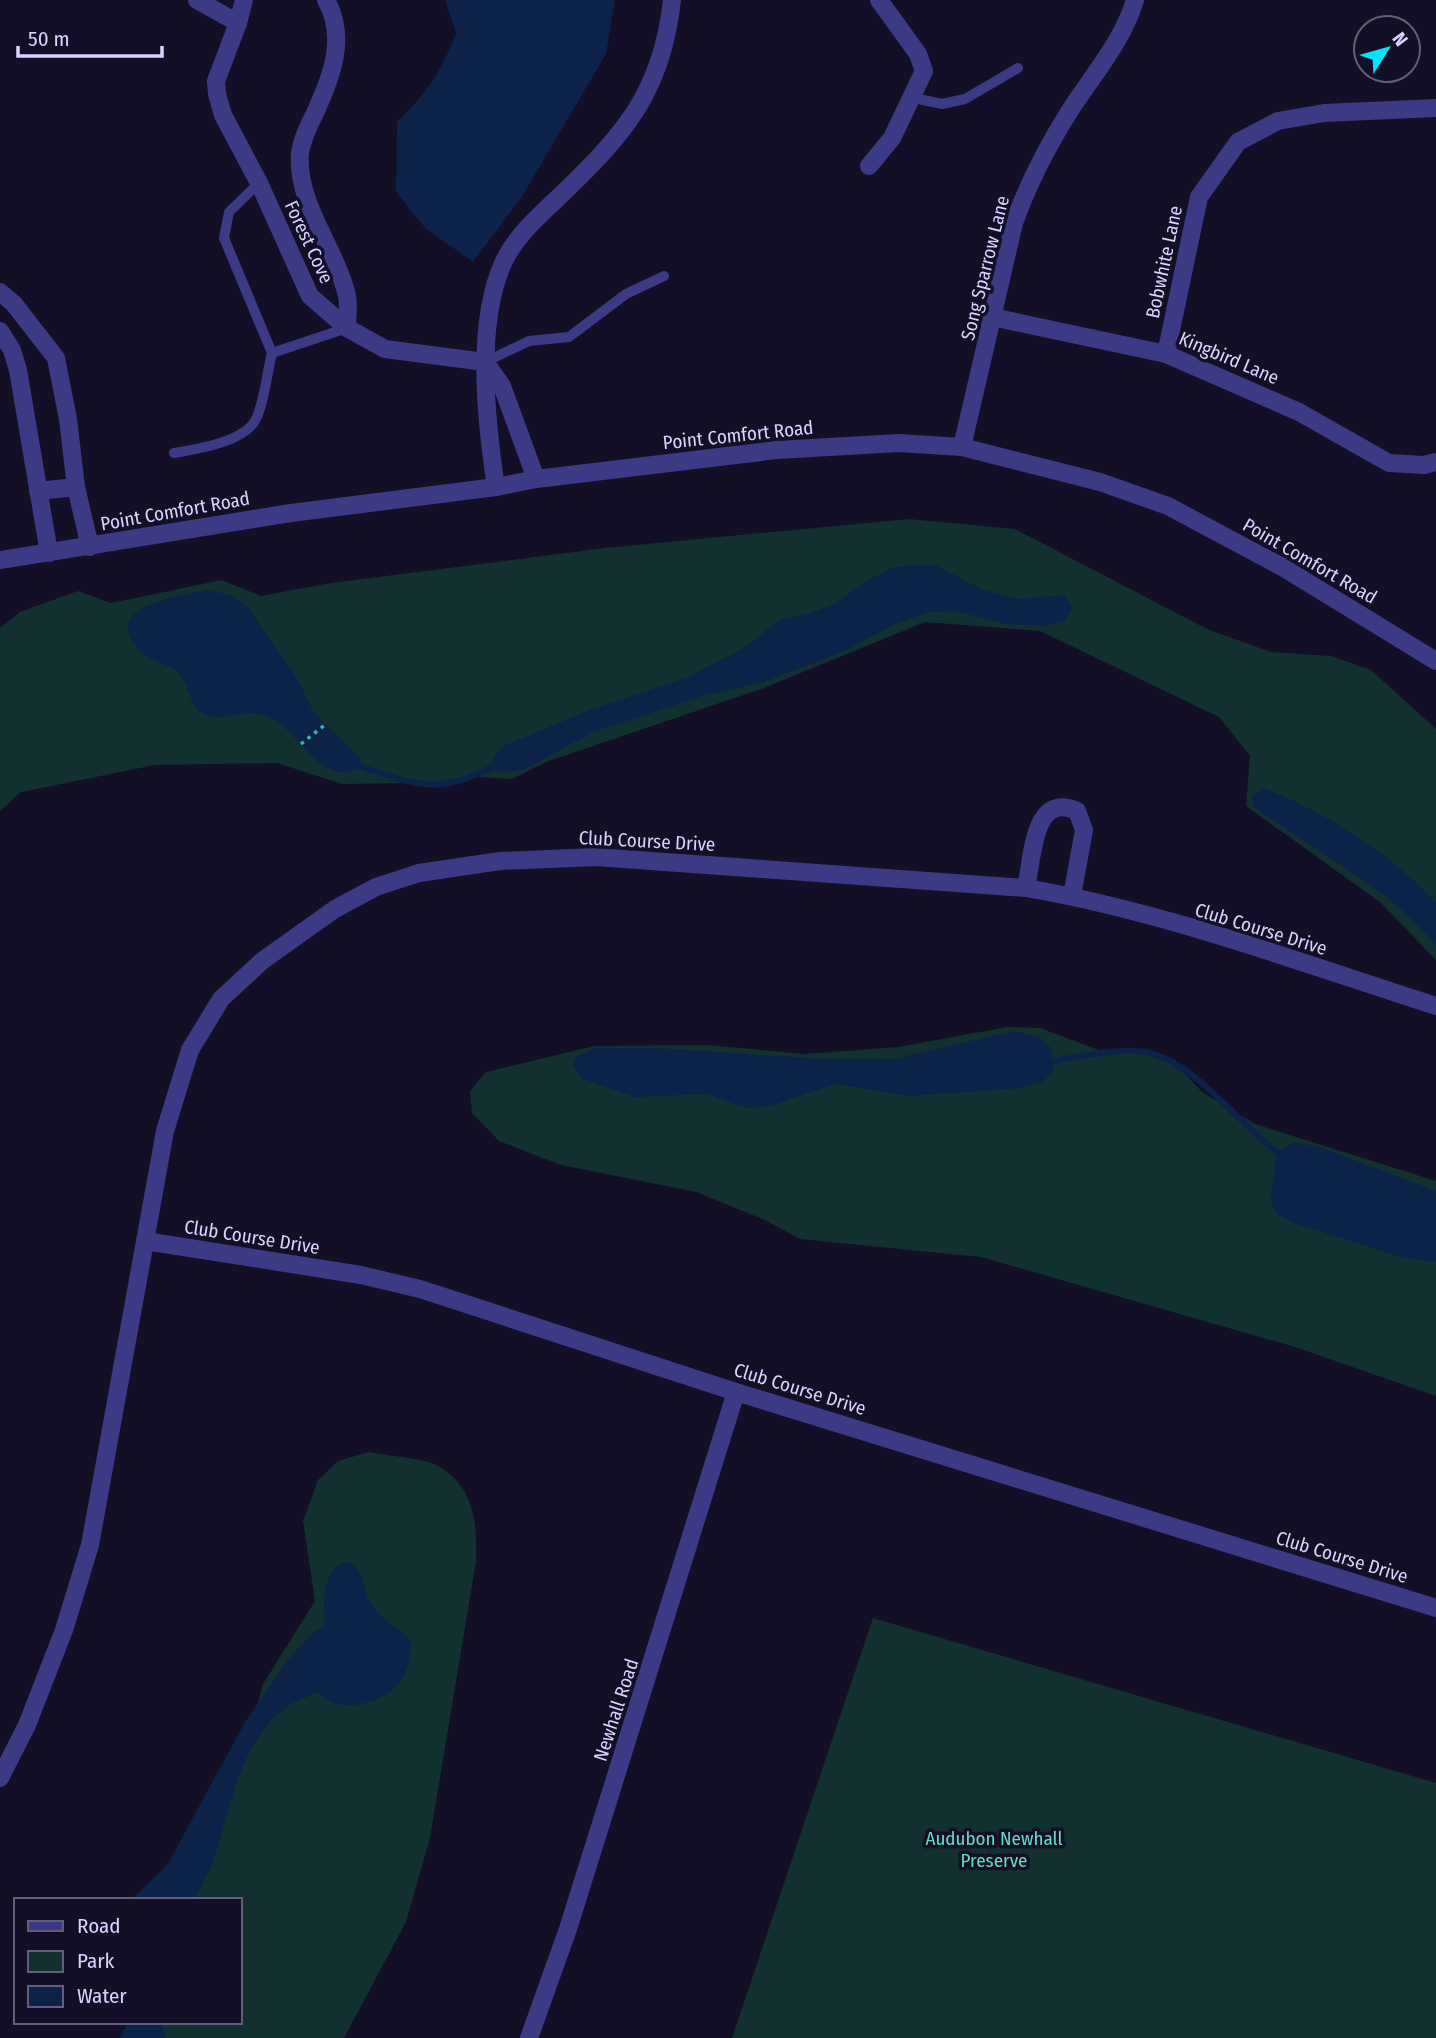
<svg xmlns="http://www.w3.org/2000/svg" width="1436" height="2038" font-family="'Fira Sans Condensed',sans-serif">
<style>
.green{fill:#12302f}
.water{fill:#0c2248}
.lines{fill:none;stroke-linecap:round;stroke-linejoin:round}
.stream{stroke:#0c2248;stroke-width:6}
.path{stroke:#2fb8b0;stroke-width:3.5;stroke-dasharray:3.5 5;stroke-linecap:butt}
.service{stroke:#3d3a85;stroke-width:10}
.minor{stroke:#3d3a85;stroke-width:18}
.labels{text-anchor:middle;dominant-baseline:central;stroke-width:7;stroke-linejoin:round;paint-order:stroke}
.street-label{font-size:19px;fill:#d9d4ff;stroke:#130f26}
.park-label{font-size:19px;fill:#5fe0c0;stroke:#130f26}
</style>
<rect width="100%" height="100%" fill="#130f26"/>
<g class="green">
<polygon points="909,519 1015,529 1207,629 1271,652 1331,656 1371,670 1436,729 1436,960 1380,902 1246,806 1250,756 1219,717 1040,631 925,622 764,688 546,762 512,779 474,777 438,786 408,783 342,784 277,763 155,765 21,792 0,811 0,628 20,612 78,591 111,603 222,580 261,596 331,583 605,548"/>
<polygon points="1007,1027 1040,1028 1107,1053 1149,1052 1177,1065 1202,1092 1255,1124 1436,1181 1436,1396 1295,1347 981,1257 800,1239 765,1220 696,1192 561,1165 499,1141 472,1113 470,1091 486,1072 594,1046 709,1045 805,1054 898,1047"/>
<path d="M 369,1452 C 387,1456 424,1458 438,1466 C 475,1487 477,1523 476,1561 L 430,1838 L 406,1922 L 344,2038 L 133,2038 L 139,2022 L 240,2022 L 240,1900 L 163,1900 L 252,1725 L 263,1684 L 315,1601 L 303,1521 L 318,1480 L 338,1461 Z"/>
<polygon points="873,1618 1436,1783 1436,2038 732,2038"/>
</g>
<g class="water">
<path d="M 445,0 L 615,0 L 606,54 L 521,198 L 473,262 L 425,228 L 396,192 L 397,122 C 427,93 441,72 456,33 Z"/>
<polygon points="912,565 935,565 981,589 1018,599 1065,595 1073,608 1065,621 1045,626 1006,624 956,611 929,612 895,624 845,651 764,682 702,696 593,732 523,770 498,772 493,759 503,746 595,708 688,677 744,648 781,619 810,613 836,603 869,580 892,568"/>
<path d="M 209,590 L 233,596 L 250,610 L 297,678 L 314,713 L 359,757 L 362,767 C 322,787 305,740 276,721 C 246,702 227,725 204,714 C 188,706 190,681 175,670 C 164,662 147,660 138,649 C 99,605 185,595 209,590 Z"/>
<path d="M 1263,788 C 1325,812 1391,853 1436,903 L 1436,945 C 1387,886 1315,851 1253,806 L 1252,796 Z"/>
<polygon points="1015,1031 1039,1037 1052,1049 1053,1070 1044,1081 1021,1088 910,1096 835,1084 771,1106 746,1108 706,1094 635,1097 583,1079 573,1067 576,1057 595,1048 656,1048 823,1059 893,1059"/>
<polygon points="1294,1142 1319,1147 1436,1191 1436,1262 1404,1258 1294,1223 1276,1214 1270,1199 1277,1152"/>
<path d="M 349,1562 C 363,1569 363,1586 369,1600 C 378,1620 400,1625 411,1643 C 410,1653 409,1666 404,1676 C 391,1703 337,1717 318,1692 C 308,1697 293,1701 284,1709 C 224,1758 233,1840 194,1900 L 131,1900 L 167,1865 L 245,1722 L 288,1660 L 313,1632 L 324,1627 C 324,1606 321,1564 349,1562 Z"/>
<polygon points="128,2022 161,2022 166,2038 120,2038"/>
</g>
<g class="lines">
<g class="stream">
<path d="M 362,767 C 418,786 441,795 496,765"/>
<path d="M 1053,1061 C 1080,1057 1124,1046 1150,1053 C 1196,1064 1239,1124 1277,1152"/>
</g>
<polyline class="path" points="301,744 326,724"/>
<g class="service">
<polyline points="914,98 942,104 965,99 1018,68"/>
<polyline points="259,183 229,212 224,238 272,353"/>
<polyline points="485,362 529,341 569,337 626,294 664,276"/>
<path d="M 174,453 C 197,449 247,442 257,417 C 265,398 267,373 272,353 L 347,328"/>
</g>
<g class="minor">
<polyline points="197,0 238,23"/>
<polyline points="244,0 238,23 216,81 217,94 223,115 259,183 310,296 347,328 385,349 485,362"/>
<path d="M 326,0 C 347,37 332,76 315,113 C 309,125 302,139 300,153 C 296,204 336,248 347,296 C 349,306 347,318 347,328"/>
<polyline points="869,166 892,138 924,71 918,54 879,0"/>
<polyline points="0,292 14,304 56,358 68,419 76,487 90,547"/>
<polyline points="992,317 1166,354 1299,412 1389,463 1424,465 1436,462"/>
<polyline points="0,331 12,350 18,370 49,553"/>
<polyline points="1166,354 1199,197 1238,142 1278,121 1324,113 1436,108"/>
<polyline points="485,362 502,386 536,479"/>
<path d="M 962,447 L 1014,223 C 1028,184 1047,147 1069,112 C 1092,76 1123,41 1135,0"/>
<path d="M 496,487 C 486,421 475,323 504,261 C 517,234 542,213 563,193 C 626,132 662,91 672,0"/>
<polyline points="38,491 76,487"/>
<polyline points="0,560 291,513 496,487 536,479 777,450 899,443 962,447 1100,482 1168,506 1284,568 1436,661"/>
<path d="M 1026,888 C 1033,856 1033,791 1077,811 L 1084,830 L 1072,896"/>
<polyline points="145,1241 361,1275 420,1289 736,1392 1436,1608"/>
<path d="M 0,1778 L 27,1725 L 64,1630 L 90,1545 L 165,1131 L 190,1050 L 221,999 L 262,961 L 335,909 L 376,887 L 419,873 L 500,861 L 596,857 L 1026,888 C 1166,912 1301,963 1436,1006"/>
<polyline points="529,2038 568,1929 736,1392"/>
</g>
</g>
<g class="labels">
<g class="street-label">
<text transform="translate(309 242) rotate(65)">Forest Cove</text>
<text transform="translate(1164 262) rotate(-78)">Bobwhite Lane</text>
<text transform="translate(985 268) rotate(-76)">Song Sparrow Lane</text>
<text transform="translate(1229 358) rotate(23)">Kingbird Lane</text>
<text transform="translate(738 435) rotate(-6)">Point Comfort Road</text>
<text transform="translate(175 511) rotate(-10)">Point Comfort Road</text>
<text transform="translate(1310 561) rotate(30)">Point Comfort Road</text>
<text transform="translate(647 841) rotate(3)">Club Course Drive</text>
<text transform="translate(1261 929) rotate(17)">Club Course Drive</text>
<text transform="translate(252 1237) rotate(9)">Club Course Drive</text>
<text transform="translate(800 1389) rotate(17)">Club Course Drive</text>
<text transform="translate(1342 1557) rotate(17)">Club Course Drive</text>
<text transform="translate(616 1710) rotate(-72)">Newhall Road</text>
</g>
<g class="park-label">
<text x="994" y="1838">Audubon Newhall<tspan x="994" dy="22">Preserve</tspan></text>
</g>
</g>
<rect x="14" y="1898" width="228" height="126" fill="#130f26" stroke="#625e7d" stroke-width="2"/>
<rect x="28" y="1921" width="35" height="10" fill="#3d3a85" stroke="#625e7d" stroke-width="2"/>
<text x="77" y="1933" font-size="21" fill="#d9d4ff">Road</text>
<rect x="28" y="1951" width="35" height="21" fill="#12302f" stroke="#625e7d" stroke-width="2"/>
<text x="77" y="1968" font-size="21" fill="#d9d4ff">Park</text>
<rect x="28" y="1986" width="35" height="21" fill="#0c2248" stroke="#625e7d" stroke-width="2"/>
<text x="77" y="2003" font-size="21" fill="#d9d4ff">Water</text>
<g transform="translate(1387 49) rotate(53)"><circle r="33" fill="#130f26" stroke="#625e7d" stroke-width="2"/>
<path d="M0-5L12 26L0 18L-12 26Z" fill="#00e5ff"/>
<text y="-10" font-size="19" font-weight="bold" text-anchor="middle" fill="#d9d4ff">N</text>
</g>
<path d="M18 46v10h144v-10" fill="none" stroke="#d9d4ff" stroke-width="3.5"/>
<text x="28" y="46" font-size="21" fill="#d9d4ff" stroke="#130f26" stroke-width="5" paint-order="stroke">50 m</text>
</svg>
